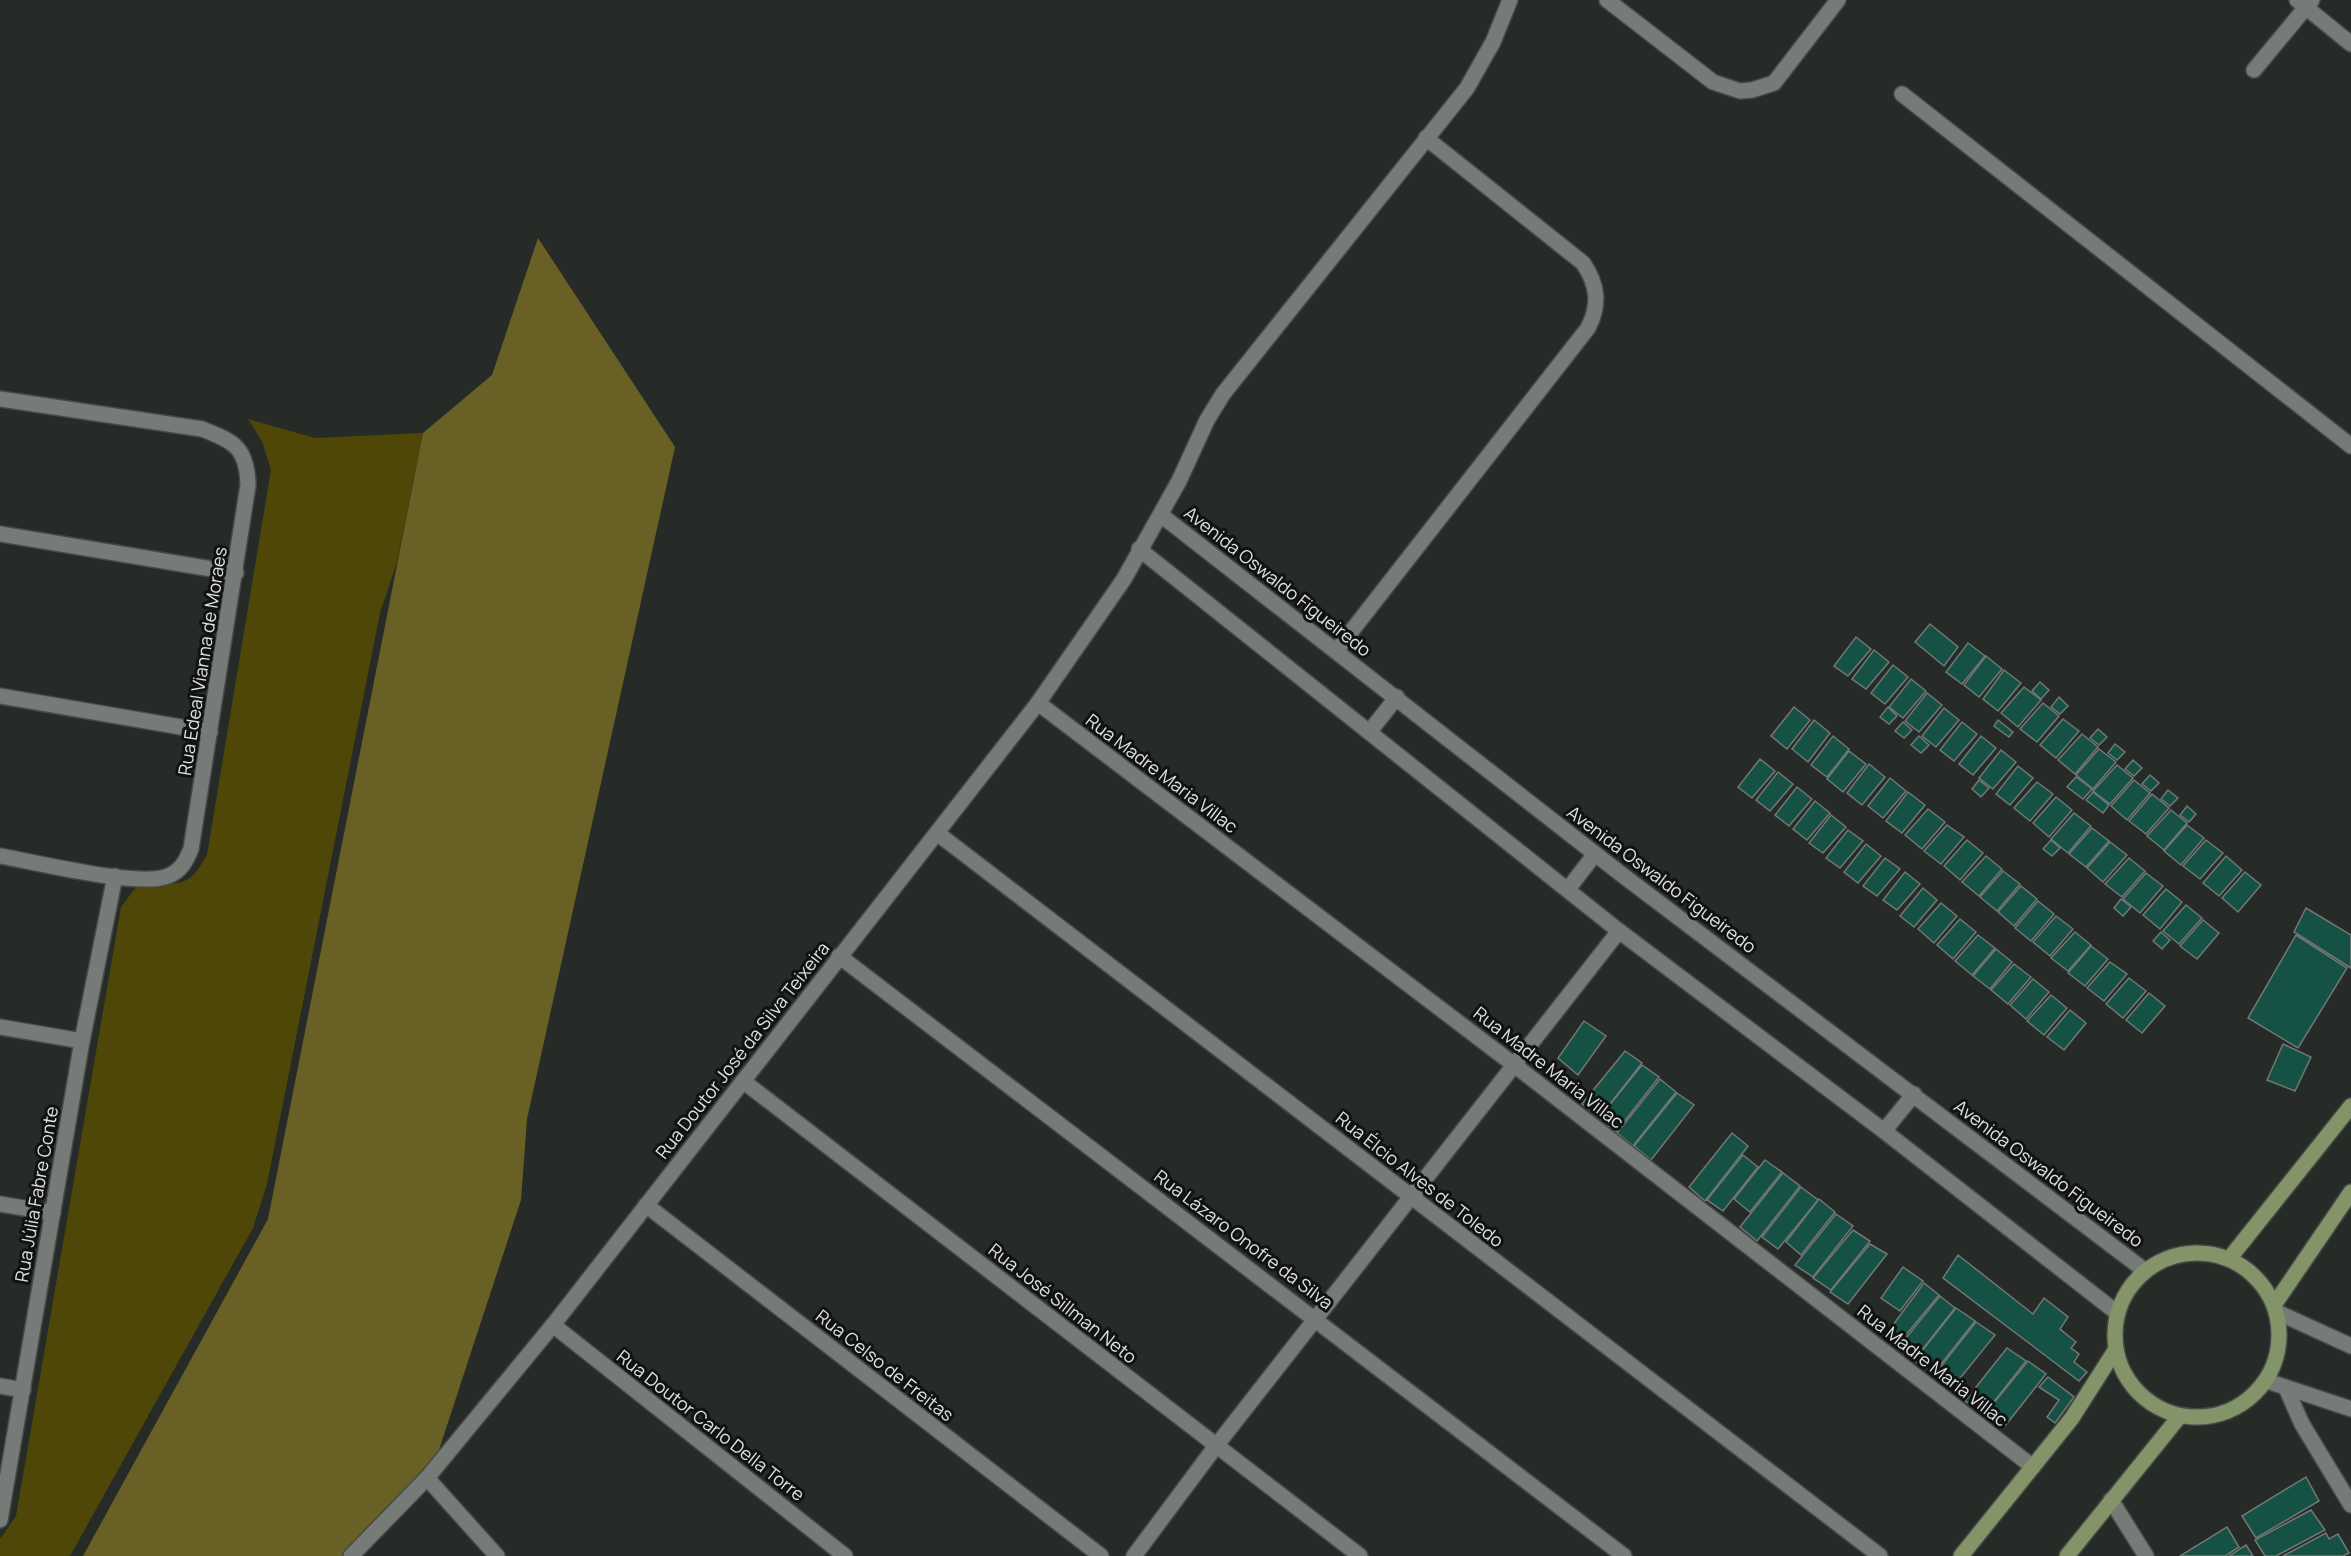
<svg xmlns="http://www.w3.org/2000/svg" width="2351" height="1556" font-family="Manrope,sans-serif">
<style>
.green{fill:#4f4707}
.forest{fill:#696026}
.building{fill:#165145;stroke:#727876;stroke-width:1.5}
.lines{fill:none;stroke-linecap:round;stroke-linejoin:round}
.minor-casing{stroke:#464a47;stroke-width:18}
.secondary-casing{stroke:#464a47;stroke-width:18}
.minor{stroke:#767b77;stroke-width:15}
.secondary{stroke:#839469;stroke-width:15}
.labels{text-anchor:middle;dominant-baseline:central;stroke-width:6;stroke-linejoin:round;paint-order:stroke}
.street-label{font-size:18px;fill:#dfe2e0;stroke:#111312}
</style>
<rect width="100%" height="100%" fill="#272b28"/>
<path class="green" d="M 248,419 L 315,438 L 423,433 L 397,562 L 380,613 L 267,1184 L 253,1228 L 70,1556 L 0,1556 L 0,1539 L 16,1516 L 121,907 L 136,887 C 174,877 184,897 207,855 L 271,470 L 262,441 Z"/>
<polygon class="forest" points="538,238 675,447 527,1119 521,1200 435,1462 346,1556 83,1556 268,1219 423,433 492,375"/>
<g class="building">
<polygon points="1930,624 1958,647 1944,666 1915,642"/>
<polygon points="1856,637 1871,649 1848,676 1834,666"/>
<polygon points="1968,643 1985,656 1962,684 1946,672"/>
<polygon points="1874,650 1889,662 1866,689 1852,679"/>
<polygon points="1986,656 2002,669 1979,697 1964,685"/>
<polygon points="1893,665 1908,677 1885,704 1871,693"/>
<polygon points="2004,670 2021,683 1998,711 1983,699"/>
<polygon points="1911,679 1926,691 1903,718 1889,707"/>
<polygon points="2040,682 2049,690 2041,699 2032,691"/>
<polygon points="2024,687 2041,700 2018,727 2001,713"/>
<polygon points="1927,693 1942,705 1919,732 1905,721"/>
<polygon points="2059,697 2068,706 2060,714 2051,707"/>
<polygon points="2043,703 2059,716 2037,742 2020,729"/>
<polygon points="1794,707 1810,720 1787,749 1771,736"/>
<polygon points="1888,707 1897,716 1889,724 1880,717"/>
<polygon points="1944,708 1959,720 1936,747 1922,736"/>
<polygon points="2063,719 2079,731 2056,758 2040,745"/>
<polygon points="1814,720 1830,733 1808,762 1792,749"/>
<polygon points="1998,720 2013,732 2009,737 1994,726"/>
<polygon points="1903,722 1912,730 1904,738 1895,731"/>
<polygon points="1962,722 1977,734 1954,761 1940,750"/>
<polygon points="2098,729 2107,737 2099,745 2090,738"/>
<polygon points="2082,734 2098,747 2075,774 2058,760"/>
<polygon points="1833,736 1849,749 1827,777 1811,765"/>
<polygon points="1919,736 1929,745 1921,753 1911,745"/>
<polygon points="1981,736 1996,748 1973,775 1959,764"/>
<polygon points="2115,744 2125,752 2117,760 2108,753"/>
<polygon points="2099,749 2116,762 2093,789 2076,775"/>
<polygon points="2001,750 2016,762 1993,789 1979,778"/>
<polygon points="1849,751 1866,764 1843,792 1827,779"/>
<polygon points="1760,759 1775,771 1752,798 1738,787"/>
<polygon points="2133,760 2142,768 2134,776 2125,769"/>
<polygon points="1869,764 1885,777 1862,805 1847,793"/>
<polygon points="2117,765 2133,778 2110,804 2093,791"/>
<polygon points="2018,766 2033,778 2010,805 1996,794"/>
<polygon points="1778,772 1793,784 1770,811 1756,800"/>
<polygon points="2150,775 2159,783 2151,791 2142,784"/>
<polygon points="2076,777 2092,789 2083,799 2067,787"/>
<polygon points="1890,778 1906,791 1883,818 1868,806"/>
<polygon points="1979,780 1989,788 1981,797 1972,789"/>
<polygon points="2134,780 2150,793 2127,820 2111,806"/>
<polygon points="2037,782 2053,794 2030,821 2014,808"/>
<polygon points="1797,787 1812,799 1789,826 1775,815"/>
<polygon points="2168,790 2178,798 2170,806 2161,799"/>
<polygon points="1908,792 1925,805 1902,833 1886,821"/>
<polygon points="2093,792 2109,805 2103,813 2086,800"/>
<polygon points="2152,794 2169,808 2146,834 2129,821"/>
<polygon points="2056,797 2072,810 2049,837 2033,823"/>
<polygon points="1815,801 1830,813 1807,840 1793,829"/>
<polygon points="2187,806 2196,814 2189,822 2180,815"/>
<polygon points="1928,809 1945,822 1922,849 1905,835"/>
<polygon points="2171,810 2187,823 2164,850 2147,836"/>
<polygon points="2074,813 2091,826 2068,853 2051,839"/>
<polygon points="1831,815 1846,827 1823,853 1809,843"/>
<polygon points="1947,825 1964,837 1941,864 1924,851"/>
<polygon points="2187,825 2204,838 2181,865 2164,851"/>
<polygon points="2092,828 2109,841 2086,867 2069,854"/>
<polygon points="1848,830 1863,841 1840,868 1826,858"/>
<polygon points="1967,840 1983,853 1960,880 1944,866"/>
<polygon points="2051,840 2060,848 2052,856 2043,849"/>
<polygon points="2206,840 2223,853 2200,879 2183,866"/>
<polygon points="2110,842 2127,855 2103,882 2087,868"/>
<polygon points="1866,844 1881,856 1858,883 1844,872"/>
<polygon points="1986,856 2002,869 1979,896 1962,882"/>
<polygon points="2226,856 2242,870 2219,896 2203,883"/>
<polygon points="1885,858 1900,869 1877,896 1863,886"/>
<polygon points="2129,858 2145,871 2122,897 2105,884"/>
<polygon points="2003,871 2020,884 1997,911 1980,897"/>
<polygon points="1905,872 1920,884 1897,910 1883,900"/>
<polygon points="2245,872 2261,885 2238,912 2222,898"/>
<polygon points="2146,873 2163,886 2140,913 2123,899"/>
<polygon points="2021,886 2037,899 2014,926 1998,912"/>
<polygon points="1923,888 1937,900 1914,927 1900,916"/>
<polygon points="2166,889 2182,902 2160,929 2143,915"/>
<polygon points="2121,899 2131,907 2123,916 2114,908"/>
<polygon points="2038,901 2054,914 2031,941 2015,928"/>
<polygon points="1941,903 1957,916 1934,943 1918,929"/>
<polygon points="2186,905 2202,918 2179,944 2163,931"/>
<polygon points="2306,908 2351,935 2351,968 2294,932"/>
<polygon points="2056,916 2073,929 2050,956 2033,942"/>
<polygon points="1960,919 1976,932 1953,959 1937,945"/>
<polygon points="2203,920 2219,933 2197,959 2180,946"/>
<polygon points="2075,932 2091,945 2068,971 2051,958"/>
<polygon points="2161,932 2170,940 2162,949 2153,941"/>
<polygon points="1978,935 1995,948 1972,975 1955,961"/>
<polygon points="2296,935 2347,968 2298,1048 2248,1018"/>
<polygon points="2091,946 2108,959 2085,986 2068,973"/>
<polygon points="1996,949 2012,962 1990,989 1973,976"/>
<polygon points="2110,962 2127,974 2104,1001 2087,988"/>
<polygon points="2014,964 2031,977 2008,1004 1991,990"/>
<polygon points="2129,978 2146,991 2123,1018 2106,1004"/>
<polygon points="2033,979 2049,992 2026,1019 2010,1005"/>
<polygon points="2149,993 2165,1006 2142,1033 2126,1020"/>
<polygon points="2051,995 2067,1008 2044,1035 2027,1021"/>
<polygon points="2070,1010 2086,1023 2064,1050 2047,1037"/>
<polygon points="1584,1021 1606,1036 1578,1075 1558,1058"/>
<polygon points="2283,1044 2311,1057 2295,1091 2267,1080"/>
<polygon points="1625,1051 1642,1063 1599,1118 1582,1104"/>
<polygon points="1642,1065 1659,1077 1616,1132 1599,1118"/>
<polygon points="1660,1079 1676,1092 1633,1146 1617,1133"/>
<polygon points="1677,1093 1694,1105 1651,1160 1634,1146"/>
<polygon points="1732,1133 1748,1146 1705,1201 1689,1187"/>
<polygon points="1743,1155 1758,1167 1723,1211 1707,1200"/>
<polygon points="1765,1160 1782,1172 1750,1212 1734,1199"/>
<polygon points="1783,1173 1800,1186 1757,1241 1740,1227"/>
<polygon points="1801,1187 1818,1200 1778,1249 1762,1237"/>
<polygon points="1819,1199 1835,1212 1801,1255 1786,1242"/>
<polygon points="1836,1214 1853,1226 1813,1277 1795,1265"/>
<polygon points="1853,1230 1870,1241 1831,1290 1813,1278"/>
<polygon points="1870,1244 1887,1254 1848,1304 1830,1292"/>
<polygon points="1958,1255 2033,1314 2044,1298 2068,1317 2060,1329 2076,1342 2071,1348 2079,1354 2074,1362 2087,1372 2079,1381 1943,1278"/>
<polygon points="1903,1267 1923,1281 1900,1311 1881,1298"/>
<polygon points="1924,1283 1939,1295 1900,1342 1887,1333"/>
<polygon points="1940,1296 1955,1308 1914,1360 1897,1349"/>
<polygon points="1956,1308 1975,1321 1934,1373 1914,1361"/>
<polygon points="1976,1322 1995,1335 1953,1387 1934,1375"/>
<polygon points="2007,1348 2026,1361 1985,1413 1965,1401"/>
<polygon points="2028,1361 2046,1374 2005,1426 1985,1414"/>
<polygon points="2048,1377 2074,1397 2055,1423 2047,1417 2059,1400 2039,1387"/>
<polygon points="2306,1477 2319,1501 2256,1538 2242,1516"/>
<polygon points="2311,1510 2325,1530 2276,1556 2265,1556 2255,1540"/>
<polygon points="2227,1527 2239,1547 2225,1556 2180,1556"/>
<polygon points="2326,1533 2329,1539 2338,1534 2349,1553 2343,1556 2283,1556"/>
<polygon points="2246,1545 2253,1556 2229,1556"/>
</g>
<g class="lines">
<g class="minor-casing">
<g id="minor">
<polyline points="1607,0 1713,82 1740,91 1752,90 1774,83 1838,0"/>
<polyline points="2297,0 2351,44"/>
<polyline points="2254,70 2312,0"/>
<polyline points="1902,94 2351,446"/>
<path d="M 0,399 L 202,429 C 235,442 247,448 248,485 L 191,849 C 186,861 181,871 168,876 C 139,888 35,862 0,856"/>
<polyline points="1161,515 1621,874 2144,1270"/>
<polyline points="0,534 236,573"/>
<polyline points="1139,549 1619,931 1884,1131 2116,1312"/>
<path d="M 1336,651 L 1588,328 C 1600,305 1598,285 1583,263 L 1426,138"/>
<polyline points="0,696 210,732"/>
<polyline points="1038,703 1513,1064 2033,1467"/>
<polyline points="1370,731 1397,697"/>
<polyline points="937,833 1880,1556"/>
<polyline points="1568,889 1595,854"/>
<polyline points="839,956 1624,1556"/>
<polyline points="0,1027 82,1041"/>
<polyline points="743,1081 1360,1556"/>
<polyline points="1884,1131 1914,1094"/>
<polyline points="0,1204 53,1213"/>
<polyline points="646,1205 1101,1556"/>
<polyline points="2277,1312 2351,1346"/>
<polyline points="553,1325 845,1556"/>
<polyline points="2267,1381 2351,1409"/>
<polyline points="0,1386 23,1390"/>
<polyline points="2286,1388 2302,1424 2351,1505"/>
<polyline points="427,1478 497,1556"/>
<polyline points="2111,1500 2146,1556"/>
<polyline points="0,1520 82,1041 115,876"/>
<polyline points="351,1556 427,1478 553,1325 1038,703 1124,579 1179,481 1207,420 1223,394 1467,88 1493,42 1510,0"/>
<polyline points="1134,1556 1216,1446 1619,931"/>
</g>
</g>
<g class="secondary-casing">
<g id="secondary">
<circle cx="2197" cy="1335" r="82"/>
<polyline points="2229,1259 2351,1106"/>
<polyline points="2274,1305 2351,1192"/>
<polyline points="1961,1556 2072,1418 2116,1349"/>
<polyline points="2067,1556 2179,1417"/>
</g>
</g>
<use href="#minor" class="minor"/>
<use href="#secondary" class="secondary"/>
</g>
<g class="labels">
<g class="street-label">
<text transform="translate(1278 581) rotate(38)">Avenida Oswaldo Figueiredo</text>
<text transform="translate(202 661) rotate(-81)">Rua Edeal Vianna de Moraes</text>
<text transform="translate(1162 773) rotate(37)">Rua Madre Maria Villac</text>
<text transform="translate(1662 879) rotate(37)">Avenida Oswaldo Figueiredo</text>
<text transform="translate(742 1050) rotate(-52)">Rua Doutor José da Silva Teixeira</text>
<text transform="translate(1549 1067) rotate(38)">Rua Madre Maria Villac</text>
<text transform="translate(2049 1173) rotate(37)">Avenida Oswaldo Figueiredo</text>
<text transform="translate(1420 1179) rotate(38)">Rua Élcio Alves de Toledo</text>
<text transform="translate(36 1194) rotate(-80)">Rua Júlia Fabre Conte</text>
<text transform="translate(1244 1239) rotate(37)">Rua Lázaro Onofre da Silva</text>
<text transform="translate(1063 1303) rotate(38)">Rua José Sillman Neto</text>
<text transform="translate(885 1365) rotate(38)">Rua Celso de Freitas</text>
<text transform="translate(1933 1365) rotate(38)">Rua Madre Maria Villac</text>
<text transform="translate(711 1425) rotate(38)">Rua Doutor Carlo Della Torre</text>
</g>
</g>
</svg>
